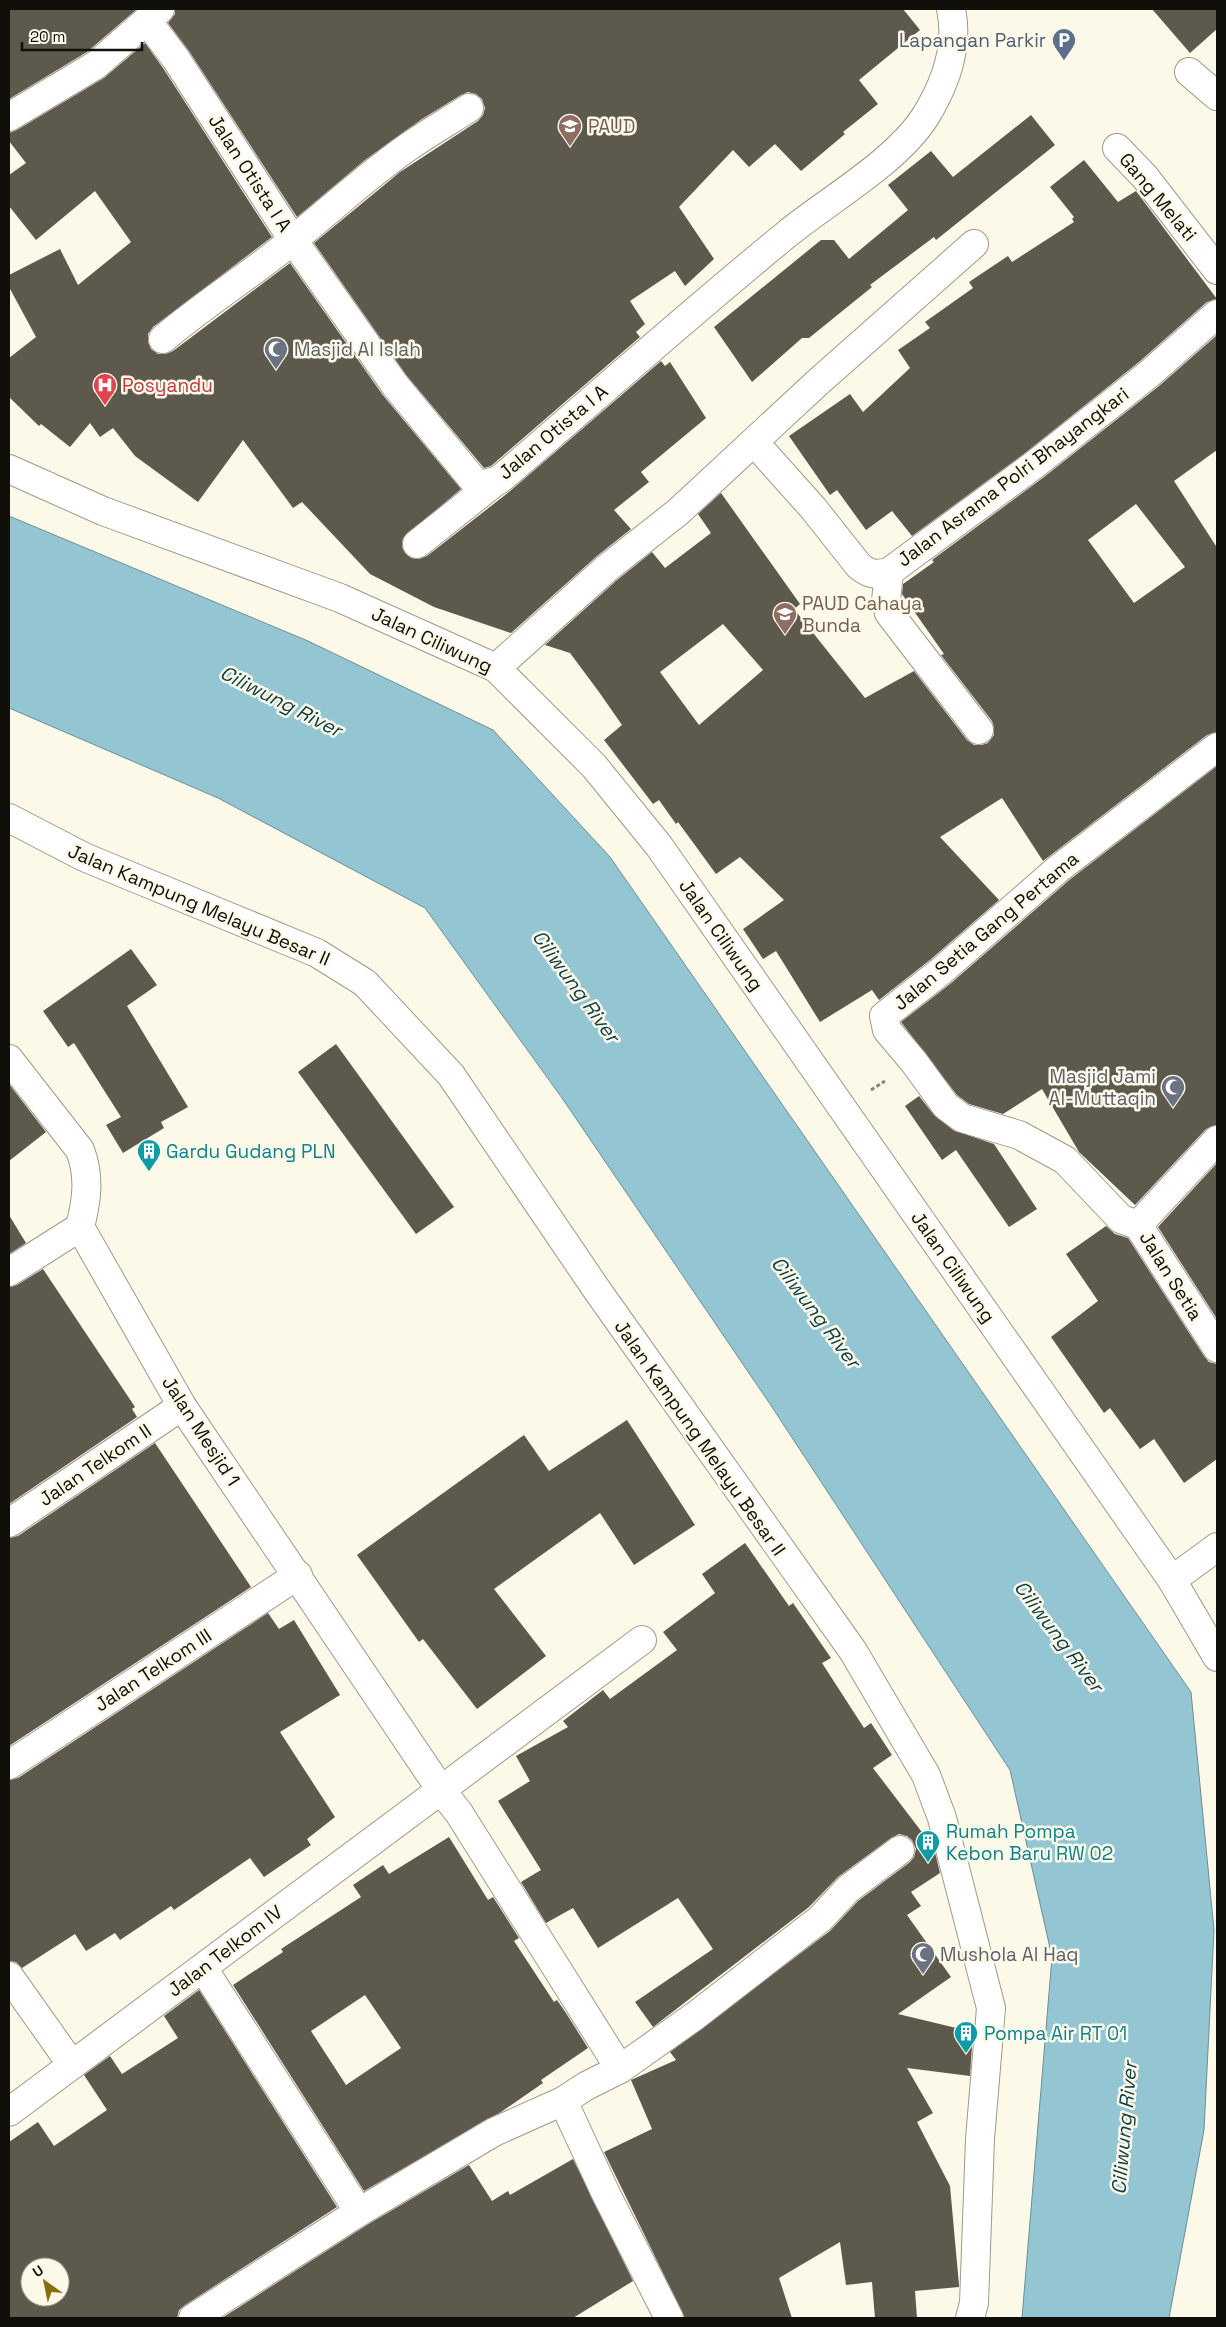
<svg xmlns="http://www.w3.org/2000/svg" width="1226" height="2327" font-family="'Space Grotesk',sans-serif">
<style>
.water{fill:#94c5d2;stroke:#6c8e96}
.building{fill:#5d594c;fill-rule:evenodd}
.lines{fill:none;stroke-linecap:round;stroke-linejoin:round}
.street-casing{stroke:#9d9a8b;stroke-width:30}
.path{stroke:#89877b;stroke-width:3;stroke-dasharray:4 2.5;stroke-linecap:butt}
.street{stroke:#fff;stroke-width:28}
.labels{text-anchor:middle;dominant-baseline:central;stroke-width:5;stroke-linejoin:round;paint-order:stroke}
.service-label{font-size:19px;fill:#4e5e75;stroke:#fcf9e8;text-anchor:end}
.education-label{font-size:19px;fill:#785e54;stroke:#fcf9e8;text-anchor:start}
.street-label{font-size:19px;fill:#100f09;stroke:#fcf9e8}
.worship-label{font-size:19px;fill:#5b616d;stroke:#fcf9e8;text-anchor:start}
.health-label{font-size:19px;fill:#be3a42;stroke:#fcf9e8;text-anchor:start}
.culture-label{font-size:19px;fill:#0d838f;stroke:#fcf9e8;text-anchor:start}
.water-label{font-size:20px;font-style:italic;fill:#103e48;stroke:#fcf9e8}
</style>
<rect width="100%" height="100%" fill="#fcf9e8"/>
<polygon class="water" points="9,516 308,641 493,730 610,857 1191,1692 1214,1930 1204,2130 1169,2318 1022,2318 1052,1957 1010,1770 770,1404 562,1098 425,908 218,798 9,708"/>
<g class="building">
<polygon points="9,9 137,9 87,52 9,99"/>
<polygon points="175,9 903,9 920,30 859,80 878,104 843,132 845,134 801,171 775,144 749,167 733,150 679,207 714,259 685,286 675,271 630,301 645,324 636,332 640,337 491,466 484,468 407,376 314,243 400,172 478,121 483,115 485,108 482,99 476,94 468,92 461,95 422,119 365,160 297,217 189,51 168,23 175,14"/>
<polygon points="1152,9 1217,9 1217,29 1190,53"/>
<polygon points="145,43 163,68 272,237 153,327 148,334 148,342 151,349 158,354 166,354 173,351 290,263 382,394 461,489 403,538 402,547 405,553 411,558 419,559 427,556 509,492 661,361 665,366 670,362 706,418 641,472 649,482 614,510 631,529 597,556 511,633 434,607 370,574 302,502 293,508 243,440 198,502 135,456 113,428 100,437 90,423 70,447 41,424 39,426 9,397 9,358 36,337 9,287 9,275 60,249 78,285 131,242 95,191 36,240 9,206 9,175 26,163 9,141 9,133 17,130 104,78"/>
<polygon points="1031,115 1055,145 936,240 934,237 870,285 872,287 809,338 802,338 752,382 714,327 821,240 834,240 849,259 908,210 888,185 931,151 953,177"/>
<polygon points="1084,160 1118,202 1136,191 1217,299 1207,302 1139,362 1025,453 912,536 892,511 866,530 837,490 830,495 789,436 850,394 863,412 910,368 898,350 930,328 925,322 973,288 969,282 1008,256 1012,262 1074,222 1072,219 1074,217 1050,187"/>
<path d="M 1217,335 L 1217,450 L 1174,481 L 1216,546 L 1217,545 L 1217,732 L 1207,735 L 1043,861 L 1002,798 L 940,837 L 999,900 L 930,960 L 879,1000 L 872,990 L 820,1022 L 776,951 L 763,959 L 743,929 L 784,900 L 740,857 L 716,874 L 678,822 L 676,824 L 659,800 L 653,804 L 604,740 L 622,725 L 599,692 L 570,653 L 545,645 L 617,580 L 652,552 L 665,568 L 711,533 L 698,514 L 721,493 L 800,604 L 794,609 L 865,698 L 914,671 L 967,740 L 974,745 L 982,745 L 988,743 L 994,735 L 994,727 L 992,721 L 941,655 L 944,654 L 902,594 L 903,584 L 934,562 L 932,560 L 1044,477 L 1159,386 ZM 1136,504 L 1185,567 L 1134,603 L 1088,540 ZM 723,624 L 763,670 L 699,725 L 660,672 Z"/>
<polygon points="1217,766 1217,1125 1206,1129 1135,1205 1079,1152 1042,1089 1003,1114 969,1104 957,1095 901,1022 950,984 1068,881"/>
<polygon points="131,949 157,985 127,1006 188,1107 161,1122 164,1128 123,1153 106,1125 121,1117 74,1043 68,1047 43,1011"/>
<polygon points="336,1044 454,1207 416,1234 298,1072"/>
<polygon points="9,1084 46,1132 9,1161"/>
<polygon points="919,1096 934,1115 953,1130 994,1144 1037,1209 1009,1227 956,1150 942,1160 905,1106"/>
<polygon points="1217,1163 1217,1319 1158,1227"/>
<polygon points="9,1215 26,1243 9,1254"/>
<polygon points="1106,1226 1115,1234 1128,1238 1204,1356 1209,1362 1217,1364 1217,1459 1184,1483 1154,1439 1140,1449 1110,1408 1104,1413 1051,1337 1098,1301 1066,1254"/>
<polygon points="43,1269 135,1407 132,1409 137,1417 9,1504 9,1287 17,1285"/>
<polygon points="627,1420 695,1525 634,1565 600,1513 494,1589 546,1656 477,1709 423,1639 419,1642 357,1555 524,1435 549,1471"/>
<polygon points="155,1443 251,1587 9,1746 9,1538 18,1536"/>
<polygon points="745,1543 789,1606 793,1603 831,1658 822,1663 864,1728 871,1723 892,1755 873,1768 934,1848 940,1873 911,1892 921,1906 907,1915 951,1977 898,2014 973,2032 970,2076 907,2068 933,2113 917,2122 950,2186 959,2285 959,2287 915,2291 917,2318 875,2318 872,2282 846,2285 840,2242 779,2278 792,2318 685,2318 604,2152 652,2129 631,2080 676,2060 670,2052 830,1931 858,1901 910,1862 914,1857 916,1849 912,1840 907,1836 899,1834 891,1838 838,1877 809,1907 653,2027 635,2002 713,1949 678,1898 598,1948 573,1908 546,1923 521,1882 541,1870 498,1801 530,1781 516,1756 568,1727 563,1721 603,1690 610,1699 677,1650 663,1632 715,1593 702,1574"/>
<polygon points="268,1613 279,1629 294,1620 340,1695 280,1732 335,1817 307,1839 311,1845 264,1877 250,1858 174,1910 171,1906 120,1940 115,1933 86,1951 75,1934 22,1968 16,1962 9,1961 9,1780 18,1778"/>
<path d="M 449,1837 L 488,1900 L 493,1897 L 519,1938 L 514,1941 L 554,2002 L 557,2000 L 566,2013 L 588,2048 L 541,2080 L 543,2083 L 501,2112 L 364,2191 L 233,1985 L 283,1952 L 281,1949 L 361,1897 L 353,1885 L 383,1865 L 389,1874 ZM 365,1995 L 401,2048 L 346,2085 L 311,2031 Z"/>
<path d="M 199,1990 L 337,2207 L 185,2305 L 179,2310 L 177,2318 L 9,2318 L 9,2142 L 38,2122 L 54,2146 L 107,2110 L 84,2075 L 110,2056 L 122,2074 L 178,2038 L 164,2016 ZM 30,2267 L 60,2267 L 60,2297 L 30,2297 Z"/>
<polygon points="573,2159 633,2281 573,2318 222,2318 367,2225 469,2165 492,2201 508,2191 510,2195"/>
</g>
<g class="lines">
<g class="street-casing">
<g id="street">
<path d="M 148,22 L 176,59 L 293,240 L 395,385 L 474,481 L 481,485 L 499,480 C 595,398 689,314 787,234 C 830,199 896,162 925,117 C 945,85 959,47 951,9"/>
<polyline points="1189,72 1217,96"/>
<polyline points="9,117 96,65 160,9"/>
<polyline points="1117,148 1145,177 1217,270"/>
<path d="M 163,339 C 199,308 240,282 278,252 C 322,218 362,179 408,147 C 428,133 449,121 469,108"/>
<path d="M 754,442 L 813,508 L 859,566 C 870,575 876,575 889,572 L 1034,465 L 1149,374 L 1217,314"/>
<polyline points="9,469 103,511 340,598 496,668 594,766 659,846 1172,1580 1217,1657"/>
<polyline points="417,544 495,482"/>
<polyline points="889,572 886,601 889,613 979,730"/>
<polyline points="496,668 607,568 678,512 817,383 974,244"/>
<polyline points="9,818 84,857 317,953 365,983 451,1075 597,1290 853,1651 926,1775 942,1818 991,2008 980,2139 974,2303 970,2318"/>
<path d="M 9,1059 L 80,1150 C 90,1176 87,1200 80,1227 L 182,1406 L 441,1790 L 459,1813 L 620,2069"/>
<polyline points="1138,1225 1121,1219 1065,1160 1019,1135 962,1118 946,1106 914,1062 887,1030 884,1016 940,972 1058,869 1217,747"/>
<polyline points="1138,1225 1217,1348"/>
<polyline points="1138,1225 1217,1140"/>
<polyline points="9,1272 80,1227"/>
<polyline points="9,1523 182,1406"/>
<polyline points="1172,1580 1217,1547"/>
<polyline points="9,1765 298,1575"/>
<polyline points="9,1976 72,2065"/>
<polyline points="563,2101 606,2194 669,2318"/>
<polyline points="9,2112 642,1640"/>
<polyline points="359,2212 494,2132 563,2101 586,2086 620,2069 695,2016 820,1919 848,1889 900,1850"/>
<polyline points="193,2318 359,2212 203,1968"/>
</g>
</g>
<polyline class="path" points="871,1090 885,1081"/>
<use href="#street" class="street"/>
</g>
<defs>
<g id="parking-pin" transform="scale(1.25)"><path d="M0 17L-7.5 6A9.5 9.5 0 1 1 7.5 6Z" fill="#5c6f8a" stroke="#fcf9e8"/><path d="M-3.5-5.5H1a3.5 3.5 0 0 1 0 7H-1V5.5H-3.5ZM-1-3.4V-.6H.8a1.4 1.4 0 0 0 0-2.8Z" fill="#fff"/></g>
<g id="school-pin" transform="scale(1.25)"><path d="M0 17L-7.5 6A9.5 9.5 0 1 1 7.5 6Z" fill="#8d6e63" stroke="#fcf9e8"/><path d="M0-5L7-2L0 1L-7-2ZM-4 1L0 2.5L4 1V4Q0 6-4 4Z" fill="#fff"/></g>
<g id="mosque-pin" transform="scale(1.25)"><path d="M0 17L-7.5 6A9.5 9.5 0 1 1 7.5 6Z" fill="#6b7280" stroke="#fcf9e8"/><path d="M3.5-4.9A6 6 0 1 0 3.5 4.9A5 5 0 1 1 3.5-4.9Z" fill="#fff"/></g>
<g id="hospital-pin" transform="scale(1.25)"><path d="M0 17L-7.5 6A9.5 9.5 0 1 1 7.5 6Z" fill="#e0444e" stroke="#fcf9e8"/><path d="M-5-5h3v3.5h4V-5h3V5h-3V1.5h-4V5h-3Z" fill="#fff"/></g>
<g id="building-pin" transform="scale(1.25)"><path d="M0 17L-7.5 6A9.5 9.5 0 1 1 7.5 6Z" fill="#0f9aa8" stroke="#fcf9e8"/><path d="M-4-6H4V6H1V3H-1V6H-4ZM-2.5-4.3h1.7v1.8h-1.7ZM.8-4.3h1.7v1.8H.8ZM-2.5-1h1.7V.8h-1.7ZM.8-1h1.7V.8H.8Z" fill="#fff"/></g>
</defs>
<g fill-rule="evenodd">
<use href="#parking-pin" x="1064" y="40"/>
<use href="#school-pin" x="570" y="126"/>
<use href="#mosque-pin" x="276" y="349"/>
<use href="#hospital-pin" x="105" y="385"/>
<use href="#school-pin" x="785" y="614"/>
<use href="#mosque-pin" x="1173" y="1087"/>
<use href="#building-pin" x="149" y="1151"/>
<use href="#building-pin" x="928" y="1842"/>
<use href="#mosque-pin" x="923" y="1954"/>
<use href="#building-pin" x="966" y="2033"/>
</g>
<g class="labels">
<g class="service-label">
<text x="1046" y="40">Lapangan Parkir</text>
</g>
<g class="education-label">
<text x="588" y="126">PAUD</text>
<text x="802" y="603">PAUD Cahaya<tspan x="802" dy="22">Bunda</tspan></text>
</g>
<g class="street-label">
<text transform="translate(250 173) rotate(57)">Jalan Otista I A</text>
<text transform="translate(1158 197) rotate(50)">Gang Melati</text>
<text transform="translate(553 432) rotate(-40)">Jalan Otista I A</text>
<text transform="translate(1013 477) rotate(-37)">Jalan Asrama Polri Bhayangkari</text>
<text transform="translate(432 640) rotate(25)">Jalan Ciliwung</text>
<text transform="translate(199 905) rotate(23)">Jalan Kampung Melayu Besar II</text>
<text transform="translate(986 931) rotate(-40)">Jalan Setia Gang Pertama</text>
<text transform="translate(721 935) rotate(55)">Jalan Ciliwung</text>
<text transform="translate(953 1267) rotate(55)">Jalan Ciliwung</text>
<text transform="translate(1171 1276) rotate(58)">Jalan Setia</text>
<text transform="translate(201 1431) rotate(57)">Jalan Mesjid 1</text>
<text transform="translate(700 1438) rotate(55)">Jalan Kampung Melayu Besar II</text>
<text transform="translate(95 1465) rotate(-34)">Jalan Telkom II</text>
<text transform="translate(153 1670) rotate(-33)">Jalan Telkom III</text>
<text transform="translate(225 1951) rotate(-37)">Jalan Telkom IV</text>
</g>
<g class="worship-label">
<text x="294" y="349">Masjid Al Islah</text>
<text x="1156" y="1076" text-anchor="end">Masjid Jami<tspan x="1156" dy="22">Al-Muttaqin</tspan></text>
<text x="940" y="1954">Mushola Al Haq</text>
</g>
<g class="health-label">
<text x="122" y="385">Posyandu</text>
</g>
<g class="culture-label">
<text x="166" y="1151">Gardu Gudang PLN</text>
<text x="946" y="1831">Rumah Pompa<tspan x="946" dy="22">Kebon Baru RW 02</tspan></text>
<text x="984" y="2033">Pompa Air RT 01</text>
</g>
<g class="water-label">
<text transform="translate(281 701) rotate(27)">Ciliwung River</text>
<text transform="translate(576 986) rotate(54)">Ciliwung River</text>
<text transform="translate(816 1312) rotate(53)">Ciliwung River</text>
<text transform="translate(1059 1636) rotate(53)">Ciliwung River</text>
<text transform="translate(1124 2128) rotate(-85)">Ciliwung River</text>
</g>
</g>
<rect width="1226" height="2327" fill="none" stroke="#100f09" stroke-width="20"/>
<g transform="translate(45 2282) rotate(327)"><circle r="24" fill="#fcf9e8" stroke="#9e9b8f"/>
<path d="M0-4L9 19L0 12L-9 19Z" fill="#886e0d"/>
<text y="-8" font-size="14" font-weight="bold" text-anchor="middle" fill="#100f09">U</text>
</g>
<path d="M22 42v8h120v-8" fill="none" stroke="#100f09" stroke-width="2.5"/>
<text x="30" y="42" font-size="15" fill="#100f09" stroke="#fcf9e8" stroke-width="4" paint-order="stroke">20 m</text>
</svg>
